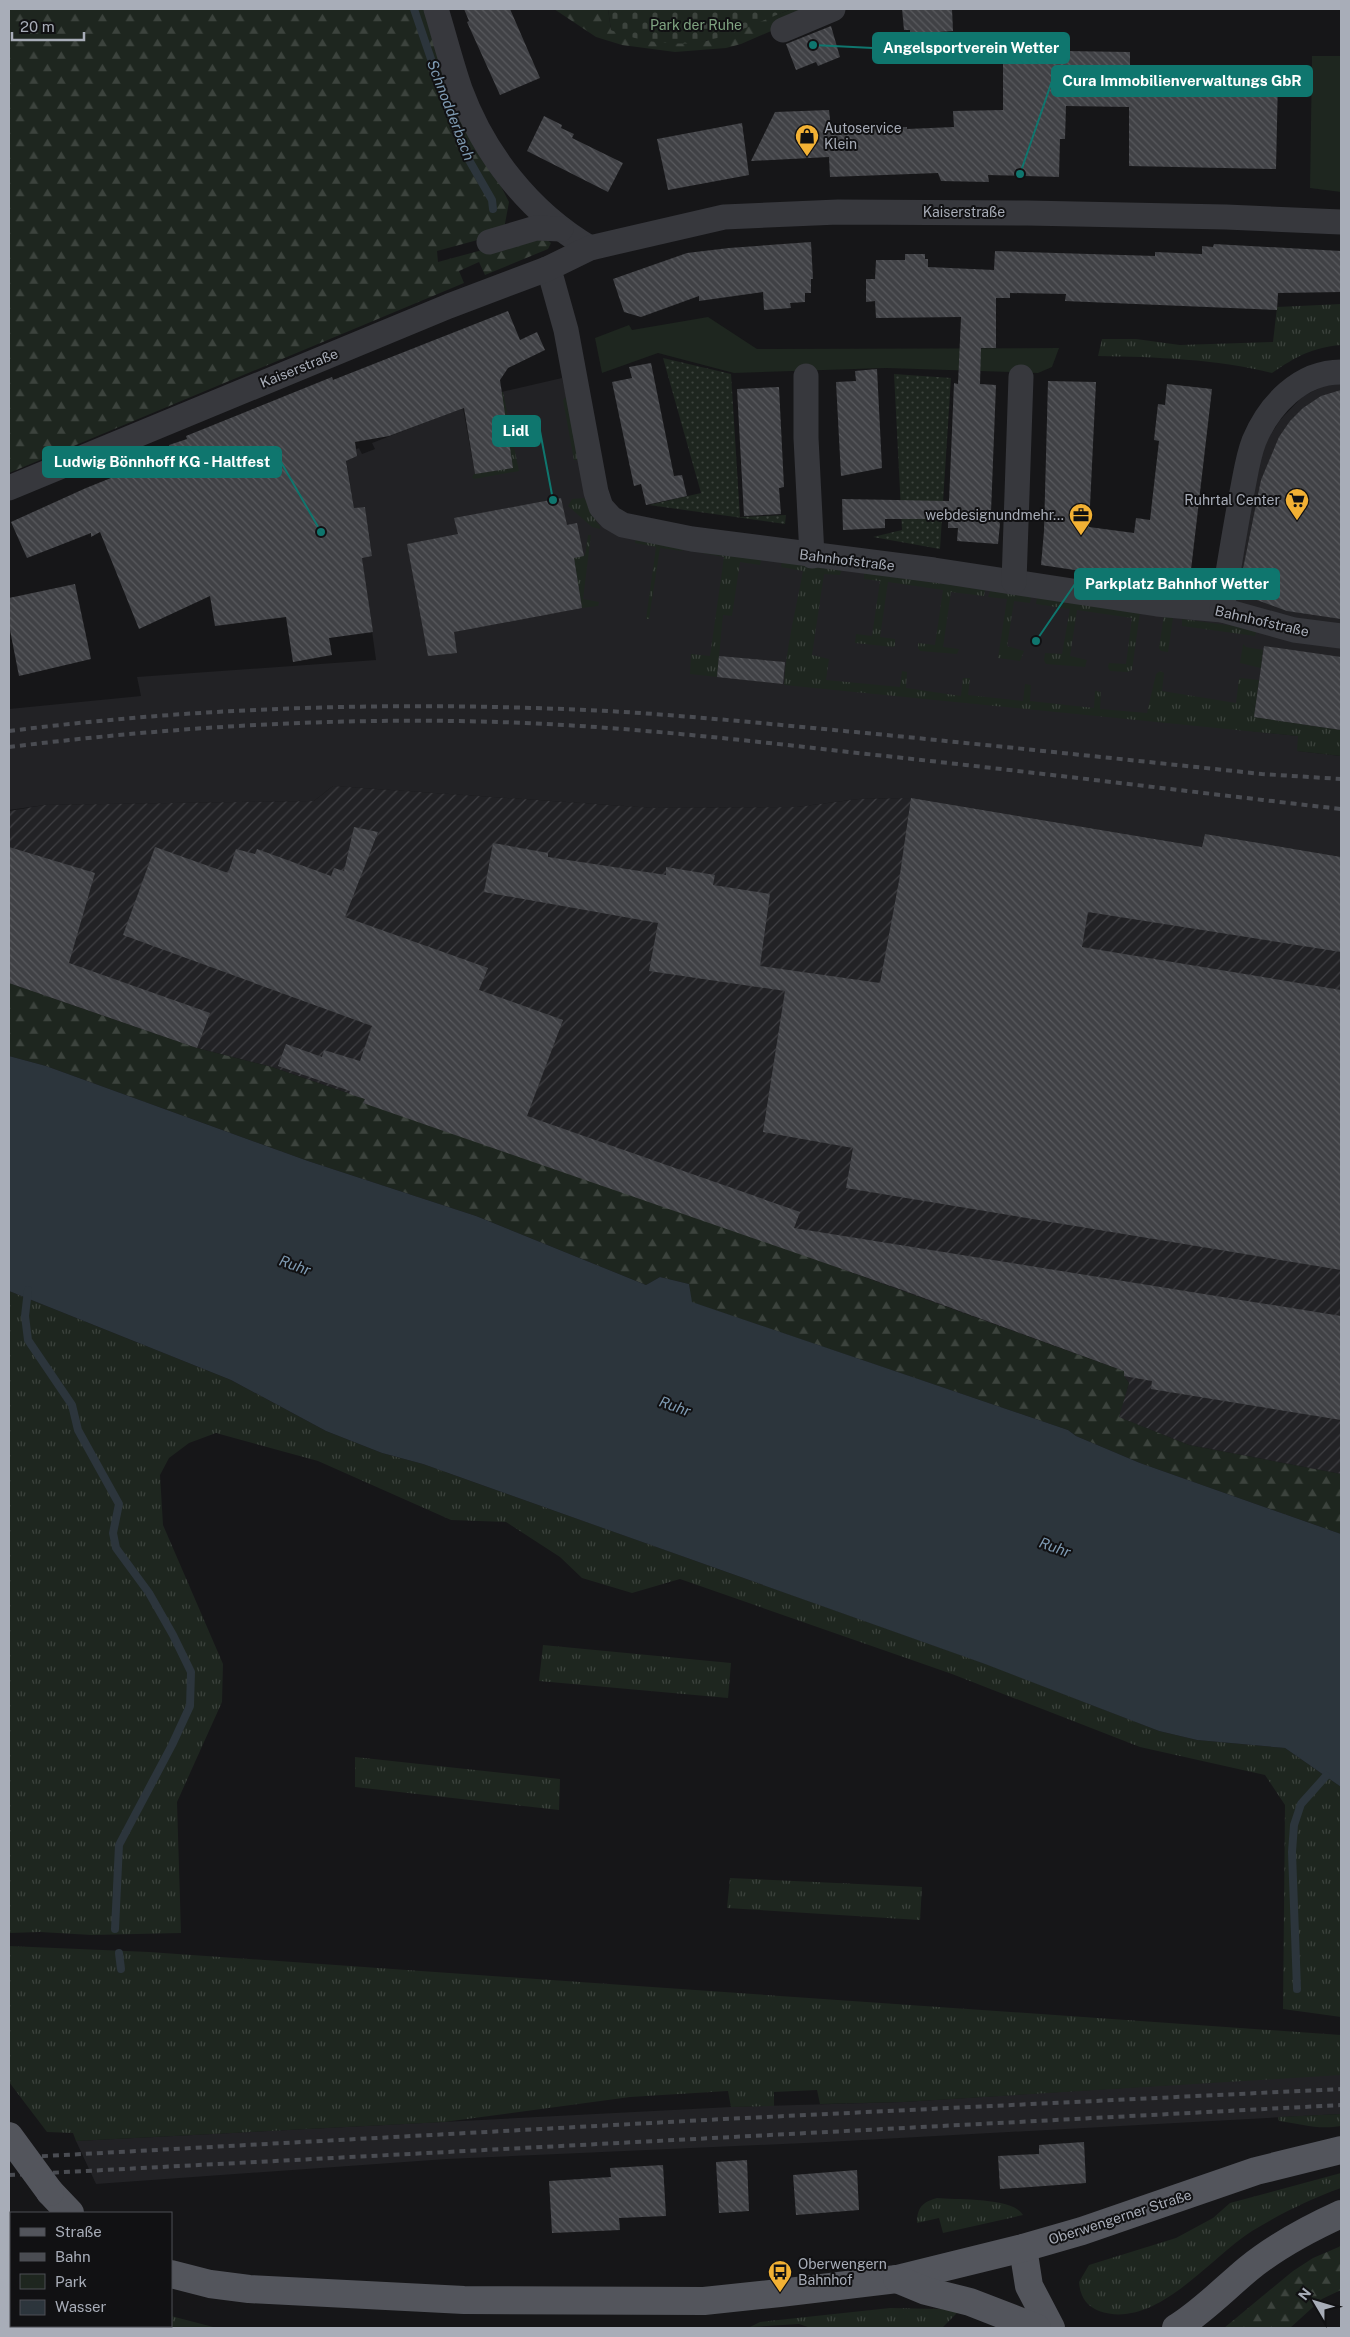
<svg xmlns="http://www.w3.org/2000/svg" width="1350" height="2337" font-family="'Public Sans',sans-serif">
<style>
.built{fill:#222225}
.industrial{fill:url(#industrial-furrows)}
.grass{fill:url(#grass-tufts)}
.forest{fill:url(#forest-firs)}
.cemetery{fill:url(#cemetery-stones)}
.park{fill:#1e261f}
.garden{fill:url(#garden-dots)}
.water{fill:#2c353c}
.lines{fill:none;stroke-linecap:round;stroke-linejoin:round}
.stream{stroke:#2c353c;stroke-width:8}
.building{fill:url(#building-back-hatch)}
.minor{stroke:#37383d;stroke-width:25}
.secondary{stroke:#45474d;stroke-width:28}
.primary{stroke:#53555c;stroke-width:28}
.rail{stroke:#4a4c52;stroke-width:4;stroke-dasharray:6 5;stroke-linecap:butt}
.primary-bridge{stroke:#53555c;stroke-width:28}
.labels{text-anchor:middle;dominant-baseline:central;stroke-width:4;stroke-linejoin:round;paint-order:stroke}
.park-label{font-size:14px;fill:#7fa381;stroke:#111113}
.poi-label{font-size:14px;fill:#a8adb8;stroke:#111113;text-anchor:start}
.street-label{font-size:14px;fill:#a8adb8;stroke:#111113}
.water-label{font-size:15px;font-style:italic;fill:#7f9bb3;stroke:#111113}
.leader{fill:none;stroke:#0f766e;stroke-width:2}
.callout-dot{fill:#0f766e;stroke:#111113;stroke-width:2}
.callout{fill:#0f766e;stroke:#0f766e;stroke-width:2}
.callout-label{font-size:15px;text-anchor:middle;font-weight:bold;fill:#fff}
</style>
<defs>
<pattern id="industrial-furrows" width="10" height="10" patternUnits="userSpaceOnUse" patternTransform="scale(1.25)"><rect width="10" height="10" fill="#222225"/><path d="M-1 1l2-2M0 10L10 0M9 11l2-2" fill="none" stroke="#3f3f43"/></pattern>
<pattern id="grass-tufts" width="24" height="20" patternUnits="userSpaceOnUse" patternTransform="scale(1.25)"><rect width="24" height="20" fill="#1e261f"/><path d="M3 7l-1-3M5 7V3M7 7l1-3M15 17l-1-3M17 17v-4M19 17l1-3" fill="none" stroke="#3c433d"/></pattern>
<pattern id="forest-firs" width="22" height="20" patternUnits="userSpaceOnUse" patternTransform="scale(1.25)"><rect width="22" height="20" fill="#1e261f"/><path d="M5 1l3.5 6h-7zM16 11l3.5 6h-7z" fill="#3c433d"/></pattern>
<pattern id="cemetery-stones" width="16" height="16" patternUnits="userSpaceOnUse" patternTransform="scale(1.25)"><rect width="16" height="16" fill="#1e261f"/><path d="M2 7V4a2 2 0 0 1 4 0v3zM10 15v-3a2 2 0 0 1 4 0v3z" fill="#3c433d"/></pattern>
<pattern id="garden-dots" width="8" height="8" patternUnits="userSpaceOnUse" patternTransform="scale(1.25)"><rect width="8" height="8" fill="#1e261f"/><path d="M2 2h.1M6 6h.1" fill="none" stroke="#3c433d" stroke-width="1.8" stroke-linecap="round"/></pattern>
<pattern id="building-back-hatch" width="6" height="6" patternUnits="userSpaceOnUse" patternTransform="scale(1.25)"><rect width="6" height="6" fill="#404145"/><path d="M-1 5l2 2M0 0l6 6M5-1l2 2" fill="none" stroke="#595a5e"/></pattern>
</defs>
<rect width="100%" height="100%" fill="#161618"/>
<g class="built">
<polygon points="562,378 594,515 1226,616 1244,512 1266,442 1280,420 1303,396 1328,384 1341,384 1341,730 1254,717 1252,731 1299,736 1298,751 1341,756 1341,857 1205,834 1202,847 911,798 859,799 797,807 653,808 333,786 314,801 45,805 9,810 9,709 141,696 137,677 376,660 362,558 372,555 365,507 354,508 345,453 359,448 362,454 375,449 372,443 463,408 475,474 512,468 501,392"/>
<polygon points="1327,2075 1341,2075 1341,2114 827,2142 447,2159 96,2184 76,2141 731,2107 903,2102"/>
</g>
<polygon class="industrial" points="333,786 653,808 797,807 859,799 911,798 1202,847 1205,834 1341,857 1341,1474 1189,1445 1118,1417 1129,1383 1124,1376 1124,1371 787,1249 363,1103 365,1099 272,1067 197,1048 9,983 9,811 45,805 314,801"/>
<g class="grass">
<path d="M 1341,304 L 1341,345 C 1311,348 1297,356 1272,373 C 1216,359 1156,357 1098,356 L 1102,339 L 1136,339 L 1180,345 L 1273,342 L 1277,307 Z"/>
<polygon points="501,392 503,392 519,471 474,479 472,477 475,473 512,468"/>
<polygon points="566,397 578,460 574,460 563,400"/>
<path d="M 584,498 C 591,505 591,516 600,526 L 600,529 L 592,527 L 568,506 L 572,499 Z"/>
<polygon points="588,535 591,535 583,599 599,602 598,606 582,608 574,558 585,555"/>
<polygon points="636,539 683,546 682,551 660,548 649,619 646,619 656,547 635,543"/>
<polygon points="702,549 762,557 760,565 740,562 732,616 723,615 717,677 690,674 691,654 710,656 724,557 702,553"/>
<path d="M 782,561 L 842,569 L 840,575 L 824,574 L 812,655 L 829,659 L 826,680 L 900,687 L 902,671 L 907,672 L 906,688 L 961,696 L 963,678 L 970,678 L 968,695 L 1023,701 L 1025,684 L 1031,685 L 1030,701 L 1094,708 L 1095,691 L 1101,692 L 1100,709 L 1147,713 L 1156,674 L 1160,671 L 1164,673 L 1162,691 L 1236,703 L 1239,679 L 1241,678 L 1259,680 L 1254,717 L 1341,730 L 1341,756 L 1297,751 L 1298,736 L 784,685 C 786,648 796,609 803,571 L 781,567 Z"/>
<polygon points="864,572 985,590 984,596 951,592 943,647 959,649 957,654 920,651 918,648 918,643 935,645 943,590 888,582 880,637 895,639 895,646 893,647 855,643 856,634 872,636 880,581 864,579"/>
<polygon points="990,591 1031,597 1030,603 1014,601 1007,646 1024,651 1020,661 998,658 1007,599 988,597"/>
<polygon points="1037,597 1140,612 1132,670 1127,672 1110,671 1108,667 1109,663 1126,664 1132,618 1077,610 1070,656 1087,660 1085,667 1046,664 1044,660 1045,653 1062,654 1070,609 1036,604"/>
<polygon points="1164,615 1173,618 1168,652 1161,651 1159,648"/>
<polygon points="1182,619 1257,629 1255,636 1182,626"/>
<polygon points="1243,644 1246,647 1263,650 1261,668 1240,663"/>
<polygon points="9,1291 231,1380 326,1431 382,1453 423,1464 986,1664 1159,1731 1197,1740 1285,1748 1341,1787 1341,2017 1283,2009 1285,1805 1265,1775 1140,1747 952,1674 680,1579 632,1593 582,1578 560,1557 506,1522 451,1520 318,1461 216,1433 189,1443 169,1458 160,1475 163,1525 223,1664 222,1702 177,1802 181,1933 92,1935 40,1932 9,1933"/>
<polygon points="543,1645 731,1663 728,1698 539,1681"/>
<polygon points="355,1757 560,1779 559,1810 355,1787"/>
<polygon points="730,1878 922,1887 920,1920 727,1908"/>
<polygon points="9,1946 149,1952 1341,2035 1341,2075 903,2102 820,2104 817,2090 774,2092 774,2106 731,2107 728,2091 630,2097 444,2122 76,2141 73,2133 47,2132 9,2082"/>
<path d="M 1341,2114 L 1341,2126 C 1318,2130 1302,2124 1279,2121 L 1278,2117 Z"/>
<path d="M 1341,2173 L 1341,2188 C 1310,2199 1280,2214 1252,2231 C 1210,2257 1156,2331 1099,2311 C 1086,2306 1080,2296 1079,2282 L 1089,2265 L 1176,2238 L 1213,2218 L 1230,2203 Z"/>
<path d="M 937,2198 C 956,2200 1013,2197 1023,2215 L 943,2233 L 939,2218 L 917,2223 C 917,2207 923,2202 937,2198 Z"/>
<polygon points="890,2308 941,2309 958,2312 942,2328 811,2328 799,2324 750,2327 760,2322"/>
<polygon points="171,2316 217,2328 68,2328 71,2326 171,2326"/>
</g>
<g class="forest">
<polygon points="9,9 424,9 454,94 509,202 504,229 496,235 437,251 438,262 497,246 544,237 551,243 548,249 485,275 479,262 459,271 464,283 9,473"/>
<polygon points="554,9 608,9 611,30 668,42 706,41 792,9 822,9 741,44 726,48 675,52 622,45 596,37"/>
<polygon points="9,983 197,1048 272,1067 365,1099 364,1103 787,1249 1124,1371 1124,1376 1129,1383 1119,1417 1189,1445 1341,1474 1341,1534 1140,1463 1076,1436 1068,1430 691,1302 689,1284 660,1277 646,1285 476,1216 308,1161 46,1066 9,1056"/>
<polygon points="1341,2246 1341,2290 1322,2299 1290,2328 1224,2328 1293,2271 1313,2258"/>
</g>
<path class="cemetery" d="M 608,9 L 792,9 C 764,19 735,35 705,41 C 675,47 639,42 611,30 Z"/>
<g class="park">
<polygon points="1312,56 1341,56 1341,192 1310,188"/>
<polygon points="708,317 757,349 1059,348 1052,367 1038,373 886,368 734,373 658,353 602,373 595,338 629,325 632,330"/>
</g>
<g class="garden">
<polygon points="663,358 731,374 740,517 786,515 785,524 649,505 701,493"/>
<polygon points="894,374 951,378 940,549 873,537 902,530"/>
</g>
<polygon class="water" points="9,1056 46,1066 308,1161 476,1216 646,1285 660,1277 689,1284 692,1302 1068,1430 1076,1436 1140,1463 1341,1534 1341,1787 1285,1748 1197,1740 1159,1731 985,1664 423,1464 382,1453 326,1431 231,1380 9,1291"/>
<g class="lines">
<g class="stream">
<polyline points="414,9 448,109 469,160 492,200 493,209"/>
<polyline points="28,1290 25,1316 28,1340 72,1405 78,1430 119,1504 113,1533 116,1548 149,1593 173,1635 191,1672 190,1706 172,1745 119,1845 115,1929"/>
<polyline points="119,1953 121,1969"/>
<polyline points="1297,1989 1292,1852 1294,1825 1301,1804 1326,1776"/>
</g>
</g>
<g class="building">
<polygon points="464,9 510,9 540,78 500,95 467,22 469,21"/>
<polygon points="902,9 952,9 953,31 910,34 910,30 904,30"/>
<polygon points="831,26 840,57 818,66 816,62 796,70 786,44"/>
<polygon points="1003,50 1130,52 1130,75 1278,78 1276,169 1129,166 1129,107 1066,106 1065,139 1060,139 1059,177 988,175 989,182 941,181 938,173 830,177 829,157 751,161 775,112 829,110 831,128 907,127 907,129 954,127 953,111 1003,110"/>
<polygon points="544,116 562,125 561,128 574,134 572,138 623,163 608,192 527,151"/>
<polygon points="742,123 749,175 668,190 657,139"/>
<polygon points="811,242 813,279 811,279 811,293 805,293 805,302 790,303 791,308 764,310 763,292 699,301 699,296 641,317 624,312 613,279 687,253 729,248"/>
<polygon points="1214,244 1341,251 1341,292 1278,293 1277,310 1065,301 1066,294 1010,293 1010,298 996,298 996,348 981,348 980,384 996,385 991,512 995,512 1000,524 998,544 957,541 958,528 948,528 948,519 885,519 885,528 843,530 842,499 949,501 954,383 958,384 961,317 876,318 875,301 866,302 866,279 875,279 876,260 905,260 905,254 925,254 925,259 928,259 928,267 994,270 995,251 1155,256 1155,252 1202,254 1202,246 1213,247"/>
<polygon points="508,311 520,340 537,332 545,350 508,368 500,380 513,468 475,474 464,408 389,436 355,442 357,456 346,461 354,508 365,507 372,556 362,558 373,632 329,638 332,655 293,662 286,617 215,626 210,596 139,629 100,532 91,537 91,533 27,558 11,522 86,488 121,474 123,476 173,456 169,445 187,439 186,436 332,377 333,380"/>
<polygon points="651,363 674,476 682,475 687,496 646,505 641,484 634,486 612,382 632,378 629,367"/>
<polygon points="877,369 882,468 841,476 836,382 856,381 855,371"/>
<polygon points="1048,381 1096,382 1089,527 1134,533 1136,518 1150,520 1159,441 1154,440 1158,404 1165,405 1167,384 1212,389 1189,587 1041,565 1044,531"/>
<polygon points="779,387 784,487 779,488 781,514 744,516 737,389"/>
<polygon points="1341,390 1341,619 1287,611 1254,599 1245,587 1243,569 1261,480 1279,437 1290,421 1303,408 1321,396"/>
<polygon points="561,498 567,525 577,523 584,556 574,558 582,608 454,632 457,653 428,656 407,544 458,534 454,518"/>
<polygon points="75,584 91,659 19,676 9,625 9,598"/>
<polygon points="1264,646 1341,657 1341,730 1254,717"/>
<polygon points="719,656 785,662 783,684 717,677"/>
<polygon points="911,798 1202,847 1205,834 1341,857 1341,952 1088,912 1082,947 1341,990 1341,1270 846,1188 853,1148 763,1132 785,991 649,971 658,923 484,892 493,843 548,853 548,857 666,875 666,867 715,875 713,885 770,894 760,966 880,983 899,881"/>
<polygon points="354,827 378,832 345,917 488,968 479,990 563,1020 527,1116 800,1212 794,1228 1341,1316 1341,1420 1151,1389 1152,1381 1124,1376 1124,1371 897,1288 363,1103 365,1099 349,1094 350,1091 278,1066 286,1044 322,1057 324,1050 360,1061 372,1026 123,935 155,847 228,873 236,849 255,854 257,849 331,876 334,868 344,871"/>
<polygon points="9,847 95,873 69,963 210,1013 197,1048 9,983"/>
<polygon points="1084,2142 1086,2183 1000,2189 998,2156 1039,2154 1039,2145"/>
<polygon points="747,2160 749,2211 719,2213 716,2162"/>
<polygon points="663,2165 666,2216 619,2218 620,2230 552,2233 549,2181 611,2177 610,2168"/>
<polygon points="857,2170 859,2210 796,2215 793,2175"/>
</g>
<g class="lines">
<g class="minor">
<path d="M 436,9 C 444,35 451,63 460,89 C 484,154 529,212 590,248"/>
<polyline points="783,30 833,9"/>
<polyline points="489,242 536,228 561,229"/>
<polyline points="547,269 552,280 566,330 596,492 601,507 611,518 623,525 692,539 934,570 1157,604 1222,610 1294,630 1341,636"/>
<polyline points="806,376 806,438 812,556"/>
<polyline points="9,488 449,306 547,269 590,248 724,217 838,212 1027,213 1226,217 1341,222"/>
<polyline points="1014,582 1021,377"/>
<path d="M 1222,610 C 1228,572 1234,535 1241,497 C 1245,479 1247,459 1254,441 C 1269,405 1300,372 1341,372"/>
</g>
<polyline class="secondary" points="9,2317 11,2315"/>
<g class="primary">
<polyline points="50,2192 70,2213"/>
<polyline points="1023,2248 1029,2286 1051,2328"/>
<polyline points="171,2274 210,2284 249,2289 464,2300 704,2301 780,2293 897,2279 1023,2248 1082,2231 1256,2171 1341,2150"/>
<polyline points="897,2279 926,2291 970,2302 1037,2328"/>
<path d="M 1176,2328 C 1202,2312 1224,2289 1248,2269 C 1276,2246 1308,2229 1341,2214"/>
</g>
<g class="rail">
<path d="M 9,731 C 207,706 408,701 608,711 C 694,716 780,725 866,733 C 998,746 1130,760 1262,774 L 1341,779"/>
<path d="M 9,747 C 171,727 335,717 499,722 C 622,726 744,740 867,754 C 1025,771 1183,791 1341,809"/>
<polyline points="9,2158 724,2119 1341,2089"/>
<polyline points="9,2175 1341,2105"/>
</g>
<polyline class="primary-bridge" points="9,2136 50,2192"/>
</g>
<defs>
<g id="shop-pin" transform="scale(1.25)"><path d="M0 17L-7.5 6A9.5 9.5 0 1 1 7.5 6Z" fill="#f2b134" stroke="#111113"/><path d="M-5-2.5h2.3a2.7 3.5 0 0 1 5.4 0H5L5.5 6h-11ZM-1.5-2.5h3a1.5 2.3 0 0 0-3 0Z" fill="#111"/></g>
<g id="supermarket-pin" transform="scale(1.25)"><path d="M0 17L-7.5 6A9.5 9.5 0 1 1 7.5 6Z" fill="#f2b134" stroke="#111113"/><path d="M-6-5.5h2.5l.6 2H6L4.5 2H-2.5L-4.4-4H-6ZM-1.5 3.2a1.3 1.3 0 1 0 .1 0ZM3 3.2a1.3 1.3 0 1 0 .1 0Z" fill="#111"/></g>
<g id="office-pin" transform="scale(1.25)"><path d="M0 17L-7.5 6A9.5 9.5 0 1 1 7.5 6Z" fill="#f2b134" stroke="#111113"/><path d="M-6-3h4V-5.5h4V-3h4V5H-6ZM-1-4.5V-3h2v-1.5ZM-6 0V1H6V0Z" fill="#111"/></g>
<g id="bus-pin" transform="scale(1.25)"><path d="M0 17L-7.5 6A9.5 9.5 0 1 1 7.5 6Z" fill="#f2b134" stroke="#111113"/><path d="M-5-6H5V4H4V6H2V4H-2V6H-4V4H-5ZM-3.5-4V0h7V-4ZM-3.5 1.2v1.5H-2V1.2ZM2 1.2v1.5H3.5V1.2Z" fill="#111"/></g>
</defs>
<g fill-rule="evenodd">
<use href="#shop-pin" x="807" y="136"/>
<use href="#supermarket-pin" x="1297" y="500"/>
<use href="#office-pin" x="1081" y="515"/>
<use href="#bus-pin" x="780" y="2272"/>
</g>
<g class="labels">
<g class="park-label">
<text x="696" y="25">Park der Ruhe</text>
</g>
<g class="poi-label">
<text x="824" y="128">Autoservice<tspan x="824" dy="16">Klein</tspan></text>
<text x="1280" y="500" text-anchor="end">Ruhrtal Center</text>
<text x="1064" y="515" text-anchor="end">webdesignundmehr...</text>
<text x="798" y="2264">Oberwengern<tspan x="798" dy="16">Bahnhof</tspan></text>
</g>
<g class="street-label">
<text x="964" y="212">Kaiserstraße</text>
<text transform="translate(299 368) rotate(-22)">Kaiserstraße</text>
<text transform="translate(847 560) rotate(7)">Bahnhofstraße</text>
<text transform="translate(1262 621) rotate(13)">Bahnhofstraße</text>
<text transform="translate(1120 2217) rotate(-18)">Oberwengerner Straße</text>
</g>
<g class="water-label">
<text transform="translate(451 110) rotate(69)">Schnodderbach</text>
<text transform="translate(295 1265) rotate(20)">Ruhr</text>
<text transform="translate(675 1406) rotate(20)">Ruhr</text>
<text transform="translate(1055 1547) rotate(20)">Ruhr</text>
</g>
</g>
<path class="leader" d="M813 45L873 48M1020 174L1052 81M553 500L540 431M321 532L281 462M1036 641L1075 584"/>
<g class="callout-dot">
<circle cx="813" cy="45" r="5"/>
<circle cx="1020" cy="174" r="5"/>
<circle cx="553" cy="500" r="5"/>
<circle cx="321" cy="532" r="5"/>
<circle cx="1036" cy="641" r="5"/>
</g>
<g class="callout">
<rect x="873" y="33" width="196" height="30" rx="5"/>
<rect x="1052" y="66" width="260" height="30" rx="5"/>
<rect x="493" y="416" width="47" height="30" rx="5"/>
<rect x="43" y="447" width="238" height="30" rx="5"/>
<rect x="1075" y="569" width="204" height="30" rx="5"/>
</g>
<g class="callout-label">
<text x="971" y="53">Angelsportverein Wetter</text>
<text x="1182" y="86">Cura Immobilienverwaltungs GbR</text>
<text x="516" y="436">Lidl</text>
<text x="162" y="467">Ludwig Bönnhoff KG - Haltfest</text>
<text x="1177" y="589">Parkplatz Bahnhof Wetter</text>
</g>
<rect width="1350" height="2337" fill="none" stroke="#a8adb8" stroke-width="20"/>
<rect x="10" y="2212" width="162" height="115" fill="#111113" stroke="#4d4f55"/>
<rect x="20" y="2228" width="25" height="8" fill="#53555c" stroke="#4d4f55"/>
<text x="55" y="2237" font-size="15" fill="#a8adb8">Straße</text>
<rect x="20" y="2253" width="25" height="8" fill="#4a4c52" stroke="#4d4f55"/>
<text x="55" y="2262" font-size="15" fill="#a8adb8">Bahn</text>
<rect x="20" y="2274" width="25" height="15" fill="#1e261f" stroke="#4d4f55"/>
<text x="55" y="2287" font-size="15" fill="#a8adb8">Park</text>
<rect x="20" y="2300" width="25" height="15" fill="#2c353c" stroke="#4d4f55"/>
<text x="55" y="2312" font-size="15" fill="#a8adb8">Wasser</text>
<g transform="translate(1315 2302) rotate(308)" stroke="#111113" stroke-width="4" paint-order="stroke">
<path d="M0-4L9 19L0 12L-9 19Z" fill="#a8adb8"/>
<text y="-8" font-size="14" font-weight="bold" text-anchor="middle" fill="#a8adb8">N</text>
</g>
<path d="M12 32v8h72v-8" fill="none" stroke="#a8adb8" stroke-width="2.5"/>
<text x="20" y="32" font-size="15" fill="#a8adb8" stroke="#111113" stroke-width="4" paint-order="stroke">20 m</text>
</svg>
